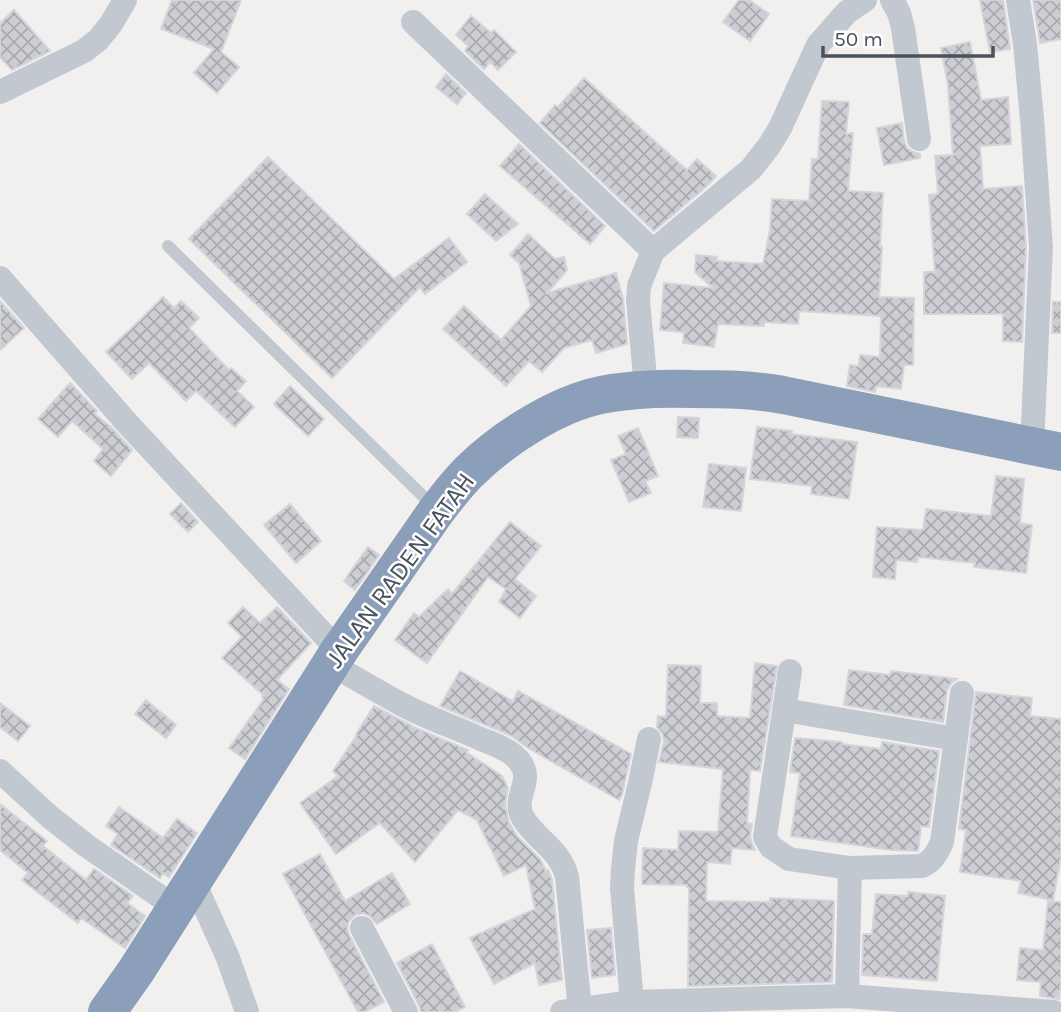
<svg xmlns="http://www.w3.org/2000/svg" width="1061" height="1012" font-family="Karla,sans-serif">
<style>
.building{fill:url(#building-cross-hatch);stroke:#d4d5da;stroke-width:2}
.lines{fill:none;stroke-linecap:round;stroke-linejoin:round}
.lane{stroke:#c1c8d0;stroke-width:12}
.street{stroke:#c1c8d0;stroke-width:24}
.highway{stroke:#8b9eba;stroke-width:38}
.labels{text-anchor:middle;dominant-baseline:central;stroke-width:5;stroke-linejoin:round;paint-order:stroke}
.street-label{font-size:26px;fill:#49515b;stroke:#fff}
</style>
<defs>
<pattern id="building-cross-hatch" width="8" height="8" patternUnits="userSpaceOnUse" patternTransform="scale(1.75)"><rect width="8" height="8" fill="#ccced3"/><path d="M0 0l8 8M0 8l8-8" fill="none" stroke="#a8aaae"/></pattern>
</defs>
<rect width="100%" height="100%" fill="#f2efef"/>
<g class="building">
<polygon points="172,0 241,0 221,52 239,67 217,93 194,73 214,49 161,29"/>
<polygon points="739,0 749,0 769,14 750,41 723,22"/>
<polygon points="980,0 1003,0 1010,49 990,52"/>
<polygon points="1033,0 1061,0 1061,39 1040,43"/>
<polygon points="14,10 50,51 12,70 0,57 0,23"/>
<polygon points="471,16 491,33 494,30 516,52 498,70 490,62 484,69 465,51 468,46 456,35"/>
<polygon points="970,42 981,100 1008,97 1011,144 980,146 983,189 1022,186 1026,247 1022,342 1003,341 1003,314 924,314 924,272 935,272 929,195 938,194 935,156 953,155 948,86 941,48"/>
<polygon points="446,74 466,93 457,104 436,87"/>
<polygon points="584,78 687,170 697,159 716,176 708,185 654,231 540,123 555,105 558,107"/>
<polygon points="822,101 849,102 846,134 853,133 848,191 883,193 880,247 882,247 879,297 914,298 913,365 904,365 901,389 876,386 875,392 847,386 850,365 859,366 860,355 880,357 881,316 799,311 798,324 764,322 764,326 718,324 714,347 683,343 684,332 660,330 664,283 713,288 695,272 696,255 717,257 716,261 763,264 770,230 772,199 809,201 812,159 818,159"/>
<polygon points="902,123 904,141 907,148 913,152 920,154 920,158 884,165 877,128"/>
<polygon points="519,144 605,226 590,244 500,166"/>
<polygon points="268,157 394,279 449,238 467,262 425,294 420,287 332,378 189,239"/>
<polygon points="485,194 518,224 496,241 467,214"/>
<polygon points="528,234 555,259 564,257 567,270 547,293 616,273 623,299 627,344 596,353 592,340 564,348 542,372 529,361 506,386 443,329 464,306 501,340 531,306 519,263 510,255"/>
<polygon points="163,297 174,308 181,301 199,318 189,328 229,370 231,368 246,381 237,391 254,407 235,427 196,391 186,401 149,363 132,379 106,352 139,321"/>
<polygon points="0,301 24,328 0,350"/>
<polygon points="1053,302 1061,302 1061,333 1052,333"/>
<polygon points="70,383 97,411 95,414 111,427 132,450 111,476 94,461 103,449 72,421 58,437 38,419"/>
<polygon points="290,386 324,419 308,436 274,404"/>
<polygon points="678,417 699,418 698,438 677,437"/>
<polygon points="757,427 792,431 791,434 857,442 849,499 811,494 812,486 750,479"/>
<polygon points="638,428 658,476 645,481 651,493 629,502 611,460 626,454 618,436"/>
<polygon points="709,464 746,468 741,511 703,507"/>
<polygon points="996,476 1024,479 1020,523 1032,525 1026,573 974,567 975,563 918,557 917,562 896,560 895,579 873,577 877,527 923,530 926,509 991,516"/>
<polygon points="181,503 198,522 188,532 170,514"/>
<polygon points="290,504 321,541 296,563 264,525"/>
<polygon points="510,522 541,546 515,579 536,596 520,618 499,602 506,589 488,577 427,663 395,640 414,613 419,617 448,589 452,594"/>
<polygon points="368,547 379,555 355,590 344,581"/>
<polygon points="243,607 260,623 277,607 311,643 277,680 289,689 245,759 229,748 264,699 262,697 263,695 222,658 242,637 228,623"/>
<polygon points="755,663 777,666 760,771 750,770 747,823 752,824 750,836 752,844 755,850 732,848 730,864 707,862 706,901 770,902 770,898 834,901 832,982 688,986 689,888 687,887 687,885 642,884 643,848 678,850 679,831 718,832 723,769 659,762 664,742 663,735 657,727 658,716 666,717 668,665 701,666 700,703 717,703 717,716 750,718"/>
<polygon points="849,670 890,675 891,671 957,679 951,683 947,690 943,722 844,705"/>
<polygon points="460,671 513,701 518,691 631,754 622,795 619,800 528,748 512,736 440,706"/>
<polygon points="976,692 1032,698 1030,716 1061,719 1061,857 1053,900 1018,893 1021,881 960,872 966,830 959,829"/>
<polygon points="146,700 176,725 166,738 135,714"/>
<polygon points="0,703 30,726 18,741 0,727"/>
<polygon points="374,706 416,728 468,750 466,752 502,776 508,788 505,804 509,823 517,836 540,859 546,871 548,870 552,880 562,980 539,985 535,963 494,984 470,938 535,909 526,865 504,876 477,820 458,810 415,862 380,823 336,854 300,803 338,776 333,771 357,735 356,734"/>
<polygon points="795,738 842,742 842,744 881,749 882,742 939,751 929,827 921,826 918,851 891,850 791,836 800,773 790,772"/>
<polygon points="0,804 47,841 43,846 86,880 94,869 133,896 127,903 145,916 125,948 81,918 78,923 22,880 28,873 0,850"/>
<polygon points="119,807 163,838 177,819 197,833 169,877 163,873 160,878 111,845 118,834 106,826"/>
<polygon points="320,854 345,901 392,873 410,904 377,924 370,916 363,913 355,915 349,921 347,928 349,935 384,1002 364,1012 358,1012 283,874"/>
<polygon points="908,892 945,896 937,981 862,975 863,934 872,934 876,894 908,896"/>
<polygon points="1048,901 1061,902 1061,982 1059,999 1040,996 1041,982 1017,980 1020,948 1043,950"/>
<polygon points="611,928 615,975 592,978 587,930"/>
<polygon points="432,944 465,1007 455,1012 421,1012 419,1005 397,963"/>
</g>
<g class="lines">
<polyline class="lane" points="168,246 434,507"/>
<g class="street">
<polyline points="892,0 899,13 903,28 919,139"/>
<polyline points="1018,0 1025,44 1032,119 1041,247 1032,446"/>
<polyline points="413,22 653,251"/>
<polyline points="0,92 84,51 98,40 111,24 125,0"/>
<polyline points="0,278 127,423 339,651"/>
<polyline points="646,388 638,300 639,286 653,251 751,169 769,146 780,128 818,45 847,12 865,0"/>
<path d="M 331,664 C 355,678 380,693 405,706 C 428,718 451,726 474,736 C 489,743 510,748 520,762 C 535,782 511,797 523,818 C 536,840 560,849 567,877 L 580,1010"/>
<path d="M 790,671 L 765,837 L 771,847 L 789,859 L 850,868 L 922,866 C 933,861 937,853 942,842 L 962,693"/>
<polyline points="784,710 956,739"/>
<polyline points="0,771 50,817 87,846 175,907"/>
<polyline points="193,880 228,958 247,1012"/>
<polyline points="362,928 406,1012"/>
<polyline points="847,996 850,868"/>
<polyline points="632,1002 622,888 623,869 626,841 640,783 649,739"/>
<polyline points="562,1012 632,1002 847,996 1054,1012"/>
</g>
<path class="highway" d="M 107,1012 L 136,971 L 339,651 L 437,510 C 448,496 459,481 472,469 C 504,438 557,404 601,395 C 631,389 661,388 692,389 C 724,389 750,389 783,395 L 1061,452"/>
</g>
<g class="labels">
<g class="street-label">
<text transform="translate(400 570) rotate(-54)">JALAN RADEN FATAH</text>
</g>
</g>
<path d="M823 46v10h170v-10" fill="none" stroke="#49515b" stroke-width="3.5"/>
<text x="834" y="46" font-size="21" fill="#49515b" stroke="#ffffff" stroke-width="5" paint-order="stroke">50 m</text>
</svg>
